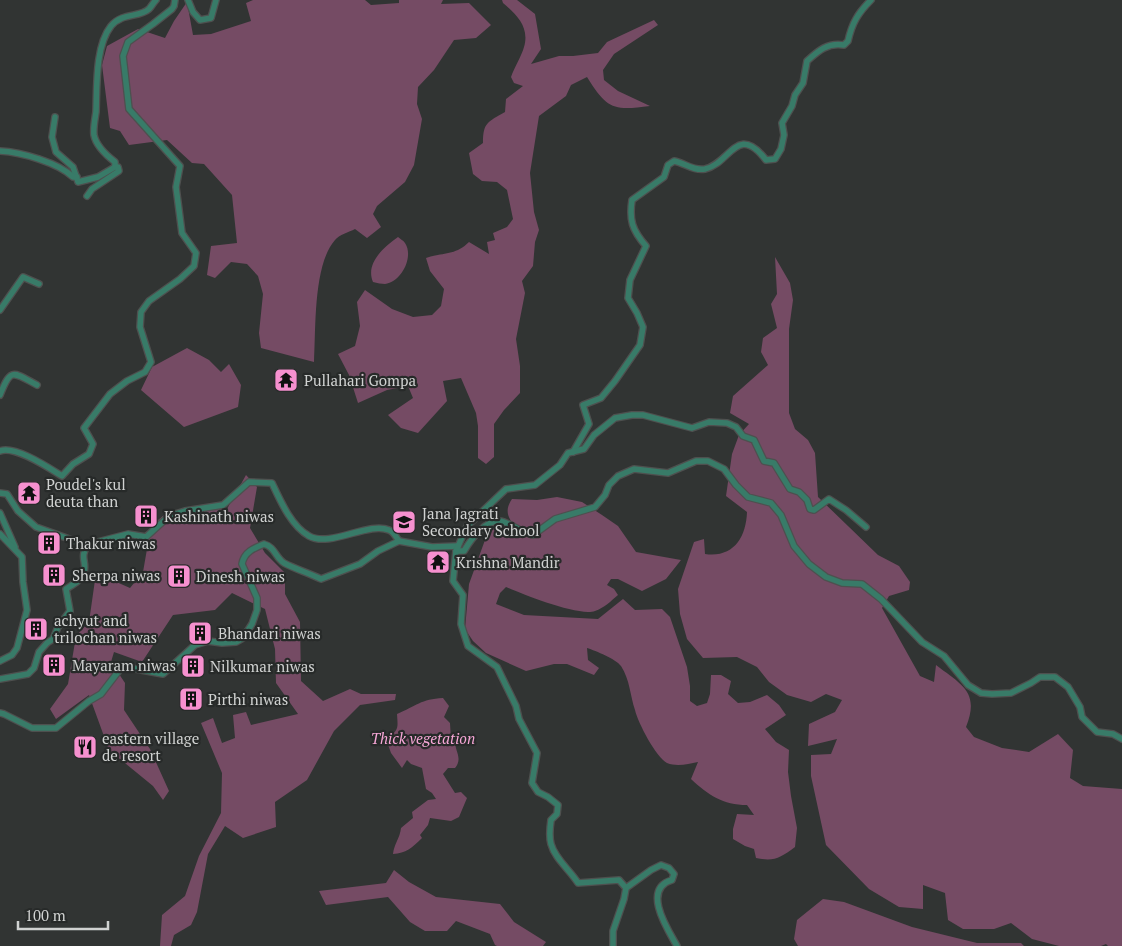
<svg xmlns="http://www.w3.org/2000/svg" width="1122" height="946" font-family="'PT Serif',serif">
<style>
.green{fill:#754b64}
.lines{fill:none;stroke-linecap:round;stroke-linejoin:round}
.street-casing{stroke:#4e504f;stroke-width:8}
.street{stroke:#387b68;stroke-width:5.5}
.labels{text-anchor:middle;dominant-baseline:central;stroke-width:4.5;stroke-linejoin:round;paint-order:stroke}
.poi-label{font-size:15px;fill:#d0d2d1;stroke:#272a29;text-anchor:start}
.park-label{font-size:15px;font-style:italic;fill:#f7a7d7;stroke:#272a29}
</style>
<rect width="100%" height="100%" fill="#313433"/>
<g class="green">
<path d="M 253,0 L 365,0 L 371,5 L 399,3 L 399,0 L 443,0 L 441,4 L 469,3 L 491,25 L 476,38 L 454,40 L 434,70 L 418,87 L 417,104 L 422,119 L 414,165 L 405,182 L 377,206 L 373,214 L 381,227 L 367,238 L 355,229 C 349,232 339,235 335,240 C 313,265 316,329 314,362 L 261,348 L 259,333 L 263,294 L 258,276 L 247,264 L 231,262 L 215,278 L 207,275 L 211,246 L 237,243 L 232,195 L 204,164 L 192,163 L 167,140 L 129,145 L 120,131 L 110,128 L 102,65 L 107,46 L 138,29 L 165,38 L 174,21 L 187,2 L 193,35 L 211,34 L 251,21 L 246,3 Z"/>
<path d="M 502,0 L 517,0 L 535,14 L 541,49 L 531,64 L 559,56 L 573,56 L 598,53 L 607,42 L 654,20 L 658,25 L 614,54 L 603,70 L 604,80 L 618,91 L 650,106 C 613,111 607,109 587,77 L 571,85 L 566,96 L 539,116 L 530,173 L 534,212 L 539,230 L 535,242 L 533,266 L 522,281 L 525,293 L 516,339 L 520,366 L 520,393 L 504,410 L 494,424 L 494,457 L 486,464 L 478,458 L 478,426 L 476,413 L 461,378 L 443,381 L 447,401 L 418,433 L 401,428 L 388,415 L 413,398 L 408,386 L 387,390 L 358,403 L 349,375 L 338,354 L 355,346 L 360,326 L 357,302 L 365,290 L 392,309 L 413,317 L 432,315 L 441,306 L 444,289 L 430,271 L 426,258 C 443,252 455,256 469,242 L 489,254 L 487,242 L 495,240 L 493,233 L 507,227 L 513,219 L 507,190 L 497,182 L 482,181 L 473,174 L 469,153 L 483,143 C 483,122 488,122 505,112 L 506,99 L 523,86 L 514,83 L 511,77 C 514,68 522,55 524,47 C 530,27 516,14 503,3 Z"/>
<path d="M 398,237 C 400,239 403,240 405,243 C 414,256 402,282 385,284 C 382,284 377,283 373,282 C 365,263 384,247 398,237 Z"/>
<path d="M 775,257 L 790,283 L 793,300 L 789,329 L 789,413 L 795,429 L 808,440 L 815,453 L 818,497 L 878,555 L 899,566 L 910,582 L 909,590 L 889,596 L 882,608 L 920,676 L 934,682 L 936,665 C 962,685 980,692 966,727 L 974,737 L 1002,748 L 1029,752 L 1058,734 L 1073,750 L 1070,778 L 1083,786 L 1122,789 L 1122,946 L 1108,946 L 1106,944 L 1101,946 L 1059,946 L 1032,939 L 1011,923 L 994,929 L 963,929 L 948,920 L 945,893 L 923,885 L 923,909 L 899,907 L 869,889 L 826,845 L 811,776 L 811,755 L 831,754 L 837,739 L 808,746 L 809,724 L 835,712 L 842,700 L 826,694 L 811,702 L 787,695 L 769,682 L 757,667 L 737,657 L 703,658 L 687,639 L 680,614 L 678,589 L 694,542 L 704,539 L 705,554 C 733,558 746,538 747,512 L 726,496 L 732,454 L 739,435 L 749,424 L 730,413 L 733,396 L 768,365 L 761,352 L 763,338 L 777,328 L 771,304 L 777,294 Z"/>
<polygon points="187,348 209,360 221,372 229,364 241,385 238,407 184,427 141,390 152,367"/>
<polygon points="246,475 257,487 250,528 265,553 285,573 285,594 300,622 301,681 323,701 350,689 361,694 396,694 395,700 360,705 334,731 307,780 275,802 276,827 243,838 225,826 208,854 197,912 191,925 174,935 171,946 160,946 162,915 185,896 199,856 221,813 222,773 201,723 213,718 222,743 235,738 233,715 246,712 251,725 298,714 276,683 275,649 265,609 232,593 215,610 173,615 142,662 114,652 111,662 125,683 124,710 150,749 169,791 163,800 153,786 109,750 89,695 56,719 50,709 68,684 76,636 89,622 96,573 130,588 143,572 151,526 164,515 194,506 227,509"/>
<path d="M 557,497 L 582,502 L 602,515 L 618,526 L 636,552 L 681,560 L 666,579 L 642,591 L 618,579 L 611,579 L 607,585 L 614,589 L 618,595 C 611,601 604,608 595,611 C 579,617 522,594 506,587 L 500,593 L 496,604 L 524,615 L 598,619 L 623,599 L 635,610 L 662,609 L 670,617 L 687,667 L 690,686 L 690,701 L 697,706 L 707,703 L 710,694 L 711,675 L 721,675 L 731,681 L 728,694 L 738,703 L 750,702 L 767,695 L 779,705 L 786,715 L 765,729 L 776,742 L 789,750 L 788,772 L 791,796 L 797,828 L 795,847 C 780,858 774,862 756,858 L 754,849 L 745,846 L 733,839 L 733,829 L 737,814 L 754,815 L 747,805 C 723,805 708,795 691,779 L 698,762 C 688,764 677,767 667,763 C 656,757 638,723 635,710 C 630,695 630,680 621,666 C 616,659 596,651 587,648 L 588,660 L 599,668 L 594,675 L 567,664 L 554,664 L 526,671 L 486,653 L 473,641 L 465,629 L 469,584 L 485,540 L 493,528 L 505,527 L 515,532 L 516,528 C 508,518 504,511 512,499 L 537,500 Z"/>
<path d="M 443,698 L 449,706 L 444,717 L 450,723 L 451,740 L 455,741 C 455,752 463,758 455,768 L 448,768 L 443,774 L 455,793 L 461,792 L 467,798 L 459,817 L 451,821 L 430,818 L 428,825 L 420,835 L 422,838 C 412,848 406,853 393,854 C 394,844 400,838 401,828 L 413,818 L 412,812 L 428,800 L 436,799 L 432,793 L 426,789 L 422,768 L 411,764 L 407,760 L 402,768 L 391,753 L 386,739 C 399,730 398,729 397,714 C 416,706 421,699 443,698 Z"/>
<polygon points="394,870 409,882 436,897 500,904 514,922 546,942 543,946 497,946 495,945 490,934 456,921 447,931 425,931 410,922 388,897 326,905 319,891 386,883"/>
<polygon points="823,899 844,902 912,927 977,943 1021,943 1024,946 798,946 794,939 797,920"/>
</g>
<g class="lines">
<g class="street-casing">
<g id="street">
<polyline points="188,0 193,12 200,20 211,18 216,0"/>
<path d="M 55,117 L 52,137 L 56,152 L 73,167 L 78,182 L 98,177 L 115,167 L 115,162 C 106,155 96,146 94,135 C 93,128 95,119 96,112 C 97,88 95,46 111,26 C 123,12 139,18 149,9 C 151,7 153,3 156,0"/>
<path d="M 0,151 C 21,152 59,163 73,177 L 77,177"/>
<polyline points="87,196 92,189 119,171 118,167 115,167"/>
<polyline points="0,310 23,277 39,284"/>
<path d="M 0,395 C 11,367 13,372 37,385"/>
<path d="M 0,451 C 15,445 49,468 62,476 L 73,464 L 89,454 L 93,444 L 84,428 L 110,394 L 127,381 L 145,372 L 151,362 L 140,327 L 141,312 L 149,301 L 180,279 L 194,266 L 196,253 L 182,233 L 176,187 L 180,166 L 129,109 L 123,56 L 128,42 L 153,24 L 172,9 L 174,6 L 175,0"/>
<path d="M 573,452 L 589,424 L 583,405 L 601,398 L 615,381 L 640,345 L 643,327 L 637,313 L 628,298 L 630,280 L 646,246 C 632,230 629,220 632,200 L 664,177 L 668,165 L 674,161 C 685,163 693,171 705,169 C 730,164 737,122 766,160 L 775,159 L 781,149 L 784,135 L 782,123 L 792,106 L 795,95 L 803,83 L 807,61 C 818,51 828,42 844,45 L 848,41 C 852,23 858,13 871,0"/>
<path d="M 0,493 L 7,494 L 18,511 L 36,527 L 86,545 L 128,534 L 146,537 L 169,516 L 185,511 L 223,505 L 249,482 L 272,483 C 280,500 291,526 309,536 C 330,548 369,521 389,530 C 394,532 396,537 399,541"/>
<polyline points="0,513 15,547"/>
<polyline points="0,534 22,557 23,582 27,610 17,648 12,655 0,661"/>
<path d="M 456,551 L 464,551 C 471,539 488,516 504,522 C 514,526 522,532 533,535 L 555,519 L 595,507 L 605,495 L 609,485 L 618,476 L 634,469 L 668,473 L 696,461 L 708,461 L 724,469 L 736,485 L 748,497 L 771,503 L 781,515 L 794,546 L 809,564 L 826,577 L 842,583 L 862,584 L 881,599 L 922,642 L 944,656 L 968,685 L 981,693 L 992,694 L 1011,693 L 1031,683 L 1040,677 L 1055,677 L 1068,687 L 1080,707 L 1082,717 L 1097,732 L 1113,734 L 1122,739"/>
<path d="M 0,679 L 28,674 L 34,668 L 39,652 L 47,643 L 53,639 L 58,627 L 70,611 L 66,589 C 72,585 82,580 84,572 C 87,561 79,558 88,544"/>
<path d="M 0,713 L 4,714 L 32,728 L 56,728 L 89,701 L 101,694 L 121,668 L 125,667 L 163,674 L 195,645 L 208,641 L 222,643 L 236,642 L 243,638 L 252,624 L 257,610 L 257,598 L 242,564 C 244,552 254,548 264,544 C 275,547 275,557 284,563 C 295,569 309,573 321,579 L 360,564 L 378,551 L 399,541 L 432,547 L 458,546"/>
<path d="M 626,888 L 651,870 L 661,865 L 669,868 L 674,874 L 672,880 C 641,889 668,930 677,946"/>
<path d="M 613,946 L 613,931 L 624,899 L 626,888 L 619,880 L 578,883 C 570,870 555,859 551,844 C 549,837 550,827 551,820 L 557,814 L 558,805 L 548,797 L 538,792 L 532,783 L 537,753 L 519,719 L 516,706 L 497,667 L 468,646 L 461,624 L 463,595 L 453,581 L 456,551 L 467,526 L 506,489 L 535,485 L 560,465 L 568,453 L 584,449 L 594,435 L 615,418 L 632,415 L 643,415 L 692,428 L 709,422 L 727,423 L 736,427 L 743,436 L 754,440 L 764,461 L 774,463 L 790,489 L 799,492 L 807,500 L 810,509 L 814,510 L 829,499 L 846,510 L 866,527"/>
</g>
</g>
<use href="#street" class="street"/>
</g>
<defs>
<g id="temple-square" transform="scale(1.25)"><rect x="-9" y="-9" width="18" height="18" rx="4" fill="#f690cf" stroke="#272a29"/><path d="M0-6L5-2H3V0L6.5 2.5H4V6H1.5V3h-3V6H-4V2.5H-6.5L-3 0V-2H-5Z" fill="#111"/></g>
<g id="building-square" transform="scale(1.25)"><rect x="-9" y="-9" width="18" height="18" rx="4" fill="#f690cf" stroke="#272a29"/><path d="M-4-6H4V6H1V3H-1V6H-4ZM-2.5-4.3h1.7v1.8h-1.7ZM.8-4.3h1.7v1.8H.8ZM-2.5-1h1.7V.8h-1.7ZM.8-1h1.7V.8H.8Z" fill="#111"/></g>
<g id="school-square" transform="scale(1.25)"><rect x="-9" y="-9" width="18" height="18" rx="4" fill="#f690cf" stroke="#272a29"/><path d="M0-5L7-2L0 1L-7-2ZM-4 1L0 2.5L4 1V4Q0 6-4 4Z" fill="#111"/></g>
<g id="restaurant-square" transform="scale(1.25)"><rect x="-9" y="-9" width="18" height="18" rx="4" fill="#f690cf" stroke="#272a29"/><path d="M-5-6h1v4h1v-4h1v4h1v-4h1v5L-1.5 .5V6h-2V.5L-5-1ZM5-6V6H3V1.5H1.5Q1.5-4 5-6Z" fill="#111"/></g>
</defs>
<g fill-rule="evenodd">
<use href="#temple-square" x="286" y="380"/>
<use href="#temple-square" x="29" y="493"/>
<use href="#building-square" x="146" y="516"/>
<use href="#school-square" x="404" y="522"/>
<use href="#building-square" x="49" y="543"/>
<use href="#temple-square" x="438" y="562"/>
<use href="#building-square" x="54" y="575"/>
<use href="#building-square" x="179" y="576"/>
<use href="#building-square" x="36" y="629"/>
<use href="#building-square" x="200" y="633"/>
<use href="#building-square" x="54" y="665"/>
<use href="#building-square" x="193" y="666"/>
<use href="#building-square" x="191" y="699"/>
<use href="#restaurant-square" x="85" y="747"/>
</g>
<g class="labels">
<g class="poi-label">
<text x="304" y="380">Pullahari Gompa</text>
<text x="46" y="484">Poudel's kul<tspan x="46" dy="17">deuta than</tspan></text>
<text x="422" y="513">Jana Jagrati<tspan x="422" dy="17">Secondary School</tspan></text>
<text x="164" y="516">Kashinath niwas</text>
<text x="66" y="543">Thakur niwas</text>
<text x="456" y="562">Krishna Mandir</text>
<text x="72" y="575">Sherpa niwas</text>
<text x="196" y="576">Dinesh niwas</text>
<text x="54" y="620">achyut and<tspan x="54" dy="17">trilochan niwas</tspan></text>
<text x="218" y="633">Bhandari niwas</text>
<text x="72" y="665">Mayaram niwas</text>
<text x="210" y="666">Nilkumar niwas</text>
<text x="208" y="699">Pirthi niwas</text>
<text x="102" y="738">eastern village<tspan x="102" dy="17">de resort</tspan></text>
</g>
<g class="park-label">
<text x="423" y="738">Thick vegetation</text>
</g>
</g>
<path d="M18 921v8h90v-8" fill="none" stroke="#d0d2d1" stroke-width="2.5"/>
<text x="25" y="921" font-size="15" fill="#d0d2d1" stroke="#272a29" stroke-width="4" paint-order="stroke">100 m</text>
</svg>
